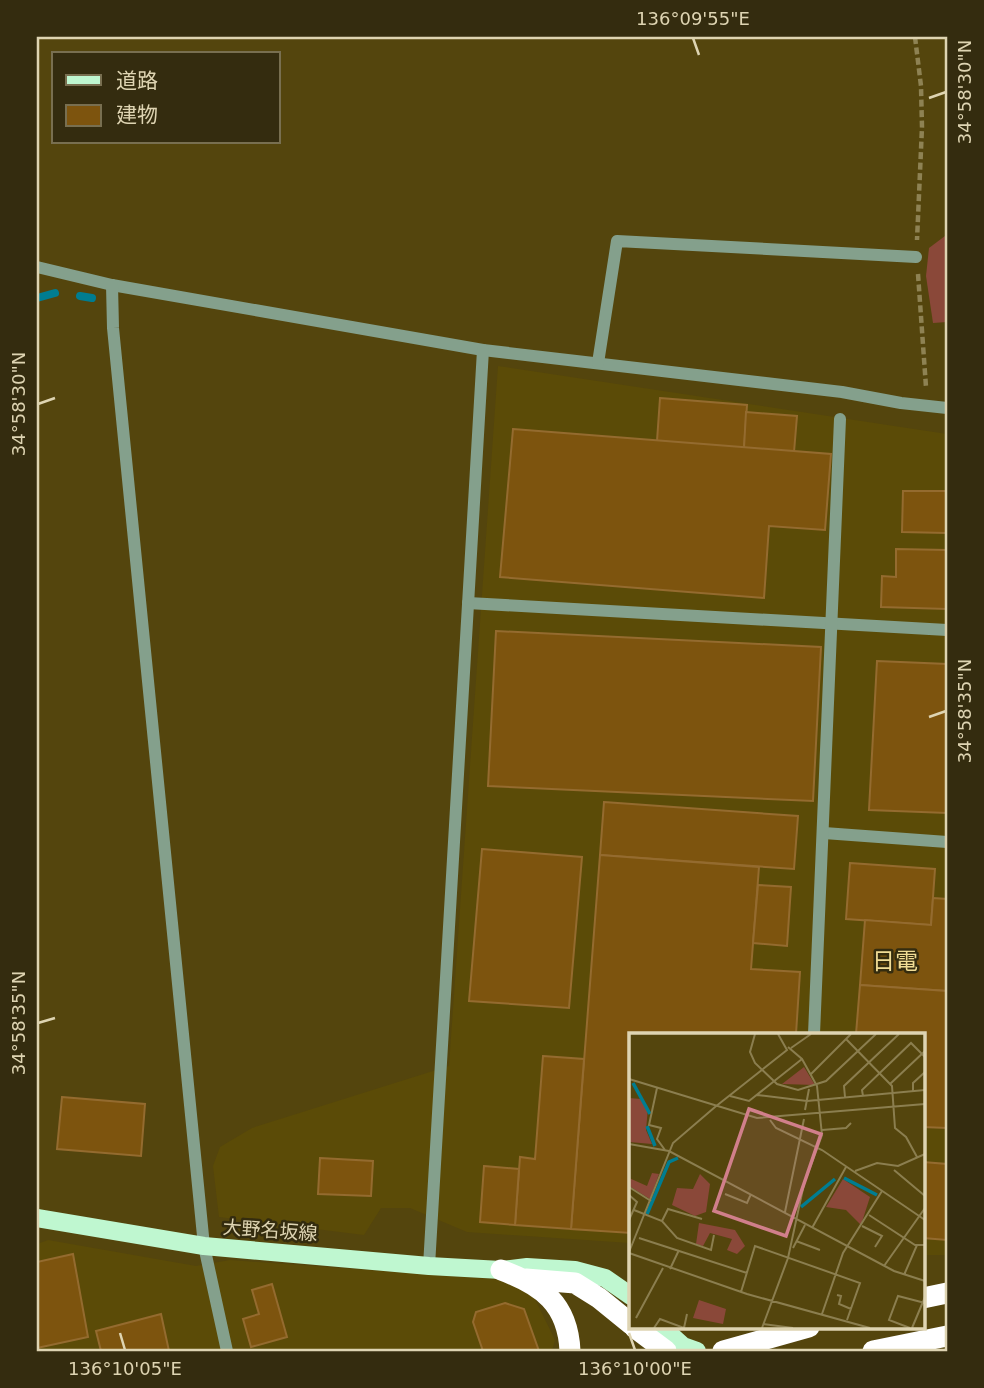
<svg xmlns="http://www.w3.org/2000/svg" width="984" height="1388" font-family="'DejaVu Sans','Noto Sans JP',sans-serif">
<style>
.built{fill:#5b4b07}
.green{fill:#8a4839}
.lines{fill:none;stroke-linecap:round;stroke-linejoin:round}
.stream{stroke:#007d91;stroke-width:8}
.building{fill:#7d540e;stroke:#946b2f;stroke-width:2}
.path{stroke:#8e8253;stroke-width:4.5;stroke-dasharray:7 3.5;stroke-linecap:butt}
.minor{stroke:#84a08c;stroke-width:12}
.major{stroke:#bff7d0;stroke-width:18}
.highway{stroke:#fff;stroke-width:21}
.ticks{fill:none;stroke:#ded4b2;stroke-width:2.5}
.labels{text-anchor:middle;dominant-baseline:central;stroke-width:5;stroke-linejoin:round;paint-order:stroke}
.street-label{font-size:19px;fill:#ded4b2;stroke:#342c0f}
.quarter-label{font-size:23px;fill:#f0dc95;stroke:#342c0f}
.inset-river{fill:none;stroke:#007d91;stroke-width:3.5}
.inset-road{fill:none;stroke:#8b7e4f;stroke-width:2}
.view{fill:#d17f8b;fill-opacity:0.15;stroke:#d17f8b;stroke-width:3.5}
.inset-edge{fill:none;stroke:#ded4b2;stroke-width:3.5}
.neatline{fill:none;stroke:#ded4b2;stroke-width:2.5}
.ticks-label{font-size:18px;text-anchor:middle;fill:#ded4b2}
</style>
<rect width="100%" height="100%" fill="#54450d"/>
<g class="built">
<polygon points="498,366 947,434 947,1255 923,1255 923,1034 631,1034 630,1243 467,1232 410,1208 381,1208 364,1235 219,1217 213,1166 220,1147 252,1128 449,1066"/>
<polygon points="48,1240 196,1266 230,1260 506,1280 533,1295 555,1340 552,1351 37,1351 37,1244"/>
</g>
<polygon class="green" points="945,236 947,236 947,322 933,323 926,276 929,248"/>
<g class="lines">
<g class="stream">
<polyline points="80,296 92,298"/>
<polyline points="37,298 55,293"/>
</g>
</g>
<g class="building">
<polygon points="660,398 747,405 744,448 657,441"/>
<polygon points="746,412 797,416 794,452 744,448"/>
<polygon points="513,429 831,454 825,530 769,526 764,598 500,577"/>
<polygon points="903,491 947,491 946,533 902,532"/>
<polygon points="896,549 947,550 947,609 881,607 882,576 896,577"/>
<polygon points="496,631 821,647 813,801 488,786"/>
<polygon points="877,661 947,664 947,813 869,810"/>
<polygon points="604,802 798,816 794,869 600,855"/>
<polygon points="482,849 582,857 569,1008 469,1001"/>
<polygon points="600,855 759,867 751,969 800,972 796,1034 631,1034 631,1233 571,1229"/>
<polygon points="850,863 935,869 931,925 846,919"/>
<polygon points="758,885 791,887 787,946 753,943"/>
<polygon points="933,898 947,899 947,991 860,985 865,920 931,925"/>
<polygon points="860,985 947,991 947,1128 923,1127 923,1034 856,1034"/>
<polygon points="543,1056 584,1059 571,1229 515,1225 520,1157 535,1159"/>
<polygon points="62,1097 145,1104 141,1156 57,1149"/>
<polygon points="320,1158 373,1161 371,1196 318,1194"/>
<polygon points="923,1162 947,1164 947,1240 923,1238"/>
<polygon points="484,1166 519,1169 515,1225 480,1222"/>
<polygon points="73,1254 88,1337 37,1348 37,1262"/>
<polygon points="272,1284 287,1337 251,1347 243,1319 259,1314 252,1290"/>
<polygon points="505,1303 524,1309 539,1351 483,1351 473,1322 476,1312"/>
<polygon points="161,1314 169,1351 101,1351 96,1331"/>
</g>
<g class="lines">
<g class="path">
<polyline points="915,37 921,86 922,127 917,240"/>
<polyline points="918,274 926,387"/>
</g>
<g class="minor">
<polyline points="37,267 112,285 483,350 842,392 901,403 947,408"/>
<polyline points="112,285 113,328 204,1246 227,1351"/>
<polyline points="598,363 617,241 916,257"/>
<polyline points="468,603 947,630"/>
<polyline points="824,833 947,842"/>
<polyline points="814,1034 840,419"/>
<polyline points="429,1266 483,350"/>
</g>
<g class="major">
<polyline points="37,1218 204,1246 429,1266 501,1270 527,1267 575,1270 605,1278 631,1296"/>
<polyline points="662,1327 683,1346 697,1351"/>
</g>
<g class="highway">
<path d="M 501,1270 C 542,1285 568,1304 570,1351"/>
<polyline points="526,1279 575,1283 599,1298 631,1324"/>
<polyline points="923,1298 947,1293"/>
<polyline points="634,1327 666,1351"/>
<polyline points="723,1351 809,1327"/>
<polyline points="873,1351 947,1336"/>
</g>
</g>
<path class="ticks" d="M 693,38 L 699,55M 929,98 L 946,92M 38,404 L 55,398M 929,717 L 946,711M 38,1023 L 55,1018M 120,1333 L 125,1350M 629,1333 L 635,1350"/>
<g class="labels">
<g class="street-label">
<text transform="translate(270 1230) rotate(4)">大野名坂線</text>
</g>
<g class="quarter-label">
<text x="895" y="961">日電</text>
</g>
</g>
<g transform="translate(629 1033)">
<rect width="296" height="296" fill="#54450d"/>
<path d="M 175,34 L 186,52 L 153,51 ZM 0,65 L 12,66 L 19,75 L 17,97 L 23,111 L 0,109 ZM 23,140 L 30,141 L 21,166 L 0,153 L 0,145 L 18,153 ZM 71,141 L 81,151 L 77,179 L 66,183 L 43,172 L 48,155 L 64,156 ZM 214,146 L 241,164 L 232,192 L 217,177 L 197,174 ZM 70,190 L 106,197 L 116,213 L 108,221 L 98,217 L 103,206 L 81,200 L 74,213 L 67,211 ZM 70,267 L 97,276 L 94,291 L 64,285 Z" fill="#8a4839"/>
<path class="inset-river" d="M 4,50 L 21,81M 18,93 L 26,113M 215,145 L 248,162M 172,174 L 206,146M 18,181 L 40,129 L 49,125"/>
<path class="inset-road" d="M 126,1 L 121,19 L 126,30 L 148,51 L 169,57 L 197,48 L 247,1M 217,6 L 263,53 L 266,95 L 277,104 L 288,124M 162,15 L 182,1M 182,41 L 222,1M 0,46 L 128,85 L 296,71M 261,51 L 296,18M 28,55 L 20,92 L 32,95 L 28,106 L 36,117M 284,58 L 284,50 L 296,39M 128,62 L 178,68 L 296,57M 101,63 L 120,68 L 173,26M 234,63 L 233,57 L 282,10 L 296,24M 216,64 L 215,53 L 270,1M 86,74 L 158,17 L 149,1M 176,77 L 180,56M 141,87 L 147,95 L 193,117 L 296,187M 193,97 L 217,95 L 222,90M 0,111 L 40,118 L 265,238 L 296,248M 265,137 L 296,163M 226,138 L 248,130 L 269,133 L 296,121M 0,154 L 22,168M 96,161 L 118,170 L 122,161M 0,162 L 8,169 L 0,187M 5,177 L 33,188 L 48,205 L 82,217 L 85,202M 156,179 L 175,86M 240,182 L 286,212 L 296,212M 33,188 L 39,176 L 73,186M 233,193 L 253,203 L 246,214M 183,195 L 217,134M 10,205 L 118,240M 167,208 L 191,217M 164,215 L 176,192M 0,219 L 44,110 L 86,74M 0,220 L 118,261 L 241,295M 255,233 L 296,175M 41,236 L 50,217M 275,242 L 288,212M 112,259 L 126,213 L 231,250 L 218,287M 208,262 L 212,263 L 210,271 L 222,276M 193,281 L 214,220 L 253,158M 7,285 L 34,235M 134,291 L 164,295M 25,295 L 31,286 L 55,295 L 58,281M 133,295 L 159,225 L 175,151 L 193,102 L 188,53 L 173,26 L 159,14M 281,295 L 260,287 L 269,263 L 296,270M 283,295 L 296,264"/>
<path class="view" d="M 120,76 L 192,101 L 157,203 L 85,178 Z"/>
<rect width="296" height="296" class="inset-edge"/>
</g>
<rect width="984" height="1388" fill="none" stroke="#342c0f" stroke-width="77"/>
<rect x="52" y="52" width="228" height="91" fill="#342c0f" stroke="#786f50" stroke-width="2"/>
<rect x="66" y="75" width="35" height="10" fill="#bff7d0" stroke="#786f50" stroke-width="2"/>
<text x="116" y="88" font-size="21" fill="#ded4b2">道路</text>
<rect x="66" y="105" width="35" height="21" fill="#7d540e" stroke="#786f50" stroke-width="2"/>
<text x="116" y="122" font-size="21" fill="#ded4b2">建物</text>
<rect x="38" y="38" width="908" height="1312" class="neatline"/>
<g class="ticks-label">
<text x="693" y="25">136°09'55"E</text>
<text transform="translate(965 92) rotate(-90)" y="6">34°58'30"N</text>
<text transform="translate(19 404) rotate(-90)" y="6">34°58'30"N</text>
<text transform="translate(965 711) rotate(-90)" y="6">34°58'35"N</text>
<text transform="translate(19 1023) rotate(-90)" y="6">34°58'35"N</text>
<text x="125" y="1375">136°10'05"E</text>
<text x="635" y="1375">136°10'00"E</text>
</g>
</svg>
